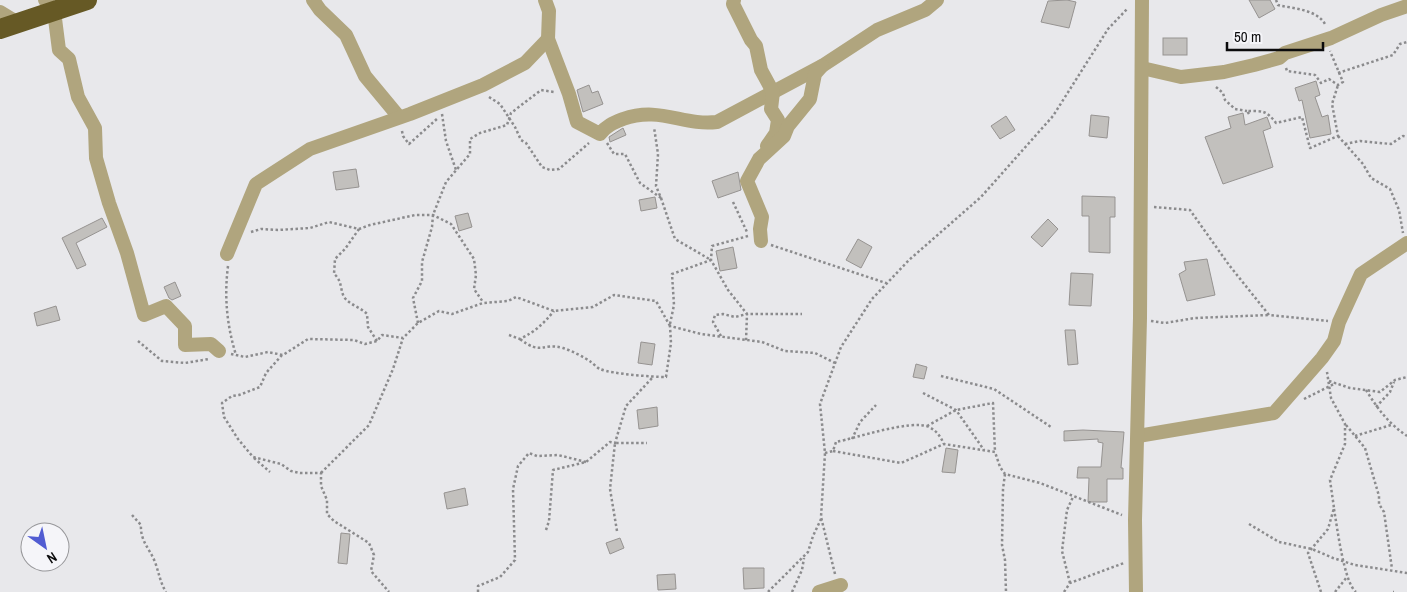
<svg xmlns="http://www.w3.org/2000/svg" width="1407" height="592" font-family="'Archivo Narrow',sans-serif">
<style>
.building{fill:#c2c0bd;stroke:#969391}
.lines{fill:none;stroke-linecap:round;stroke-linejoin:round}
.path{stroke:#8b8b8d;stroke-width:2.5;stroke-dasharray:2.5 2.5;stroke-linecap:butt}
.minor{stroke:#b0a57e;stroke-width:14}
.highway{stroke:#665925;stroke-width:20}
</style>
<rect width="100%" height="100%" fill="#e8e8eb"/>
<g class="building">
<polygon points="1067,0 1076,2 1069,28 1041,22 1048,1"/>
<polygon points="1249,0 1270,0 1275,9 1259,18"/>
<rect x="1163" y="38" width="24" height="17"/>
<polygon points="1316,81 1320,95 1315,97 1322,117 1328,115 1331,134 1310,138 1302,100 1299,101 1295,88"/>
<polygon points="589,85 592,93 598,91 603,104 583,112 577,90"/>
<polygon points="1243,113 1245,125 1267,117 1271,128 1263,131 1273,167 1223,184 1205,137 1231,128 1228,117"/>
<polygon points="1091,115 1109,117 1107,138 1089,136"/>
<polygon points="1006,116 1015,130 1000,139 991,126"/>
<polygon points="623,128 626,135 610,142 609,137"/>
<polygon points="356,169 359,187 336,190 333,172"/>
<polygon points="738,172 741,190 718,198 712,181"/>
<polygon points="1082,196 1115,197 1115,217 1110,217 1110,253 1089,252 1089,216 1082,216"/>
<polygon points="655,197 657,208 641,211 639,200"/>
<polygon points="468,213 472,227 459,231 455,216"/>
<polygon points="102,218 107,227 76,243 86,265 77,269 62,238"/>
<polygon points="1048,219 1058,229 1042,247 1031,237"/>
<polygon points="858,239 872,247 861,268 846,260"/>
<polygon points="733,247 737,268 720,271 716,251"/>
<polygon points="1207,259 1215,295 1187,301 1179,274 1186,270 1184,262"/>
<polygon points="1071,273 1093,274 1091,306 1069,305"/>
<polygon points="175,282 181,296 172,300 169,298 164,287"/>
<polygon points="56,306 60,320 37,326 34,313"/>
<polygon points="1065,330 1075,330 1078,364 1068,365"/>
<polygon points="641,342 655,344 652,365 638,363"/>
<polygon points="916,364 927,367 924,379 913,377"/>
<polygon points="657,407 658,426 639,429 637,410"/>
<polygon points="1083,430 1124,432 1121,468 1123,468 1123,479 1107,479 1107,502 1088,502 1089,478 1077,478 1078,467 1101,467 1103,443 1098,442 1098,439 1064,441 1064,431"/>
<polygon points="946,448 958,450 955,473 942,472"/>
<polygon points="465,488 468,505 447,509 444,493"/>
<polygon points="341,533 350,534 347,564 338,563"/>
<polygon points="620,538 624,548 610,554 606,543"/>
<polygon points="743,568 764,568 764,588 744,589"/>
<polygon points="675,574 676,589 658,590 657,575"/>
</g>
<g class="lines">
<g class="path">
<path d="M 1276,0 L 1278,5 C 1294,9 1318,9 1326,26"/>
<polyline points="1286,68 1287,71 1315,75 1321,83 1329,79 1338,85 1343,82 1330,51"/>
<polyline points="1338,73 1393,55 1400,44 1407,42"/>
<polyline points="1216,87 1223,93 1225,100 1235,109 1247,111"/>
<polyline points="489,97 500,104 515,127 521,140 526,143 542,167 550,170 559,169 589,143"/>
<polyline points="442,114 446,141 456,170"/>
<path d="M 1249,114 L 1247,111 C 1263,111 1266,110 1276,123 L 1302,117 L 1310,148 L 1338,136 L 1332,104 L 1338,85"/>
<polyline points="402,131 403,136 409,144 438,118"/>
<polyline points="1338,136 1363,164 1371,178 1390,189 1399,210 1403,233"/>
<polyline points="607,143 614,154 625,154 640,183 661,198 656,186 658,154 654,127"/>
<polyline points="1345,144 1360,141 1391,144 1403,136 1407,137"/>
<polyline points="661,198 675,239 711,260"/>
<polyline points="733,202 747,232"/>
<polyline points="1154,207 1190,210 1229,265 1269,315 1328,321"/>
<path d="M 359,229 L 345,249 L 335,259 L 334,274 C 342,280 340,289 344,297 C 350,305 360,307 367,314 L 368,327 L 377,341"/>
<polyline points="251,232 261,229 278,230 310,228 329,222 359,229 370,225 415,215 433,215 451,224 474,259 476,275 474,289 483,302"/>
<polyline points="748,236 712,246 711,260 728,290 747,314 802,314"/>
<polyline points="771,245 886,283"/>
<path d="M 228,266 C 224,297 227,326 236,355"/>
<polyline points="1151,321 1165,323 1195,318 1269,315"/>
<polyline points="418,323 413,298 422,281 422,262 432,227 433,215 446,182 470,154 470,139 480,133 507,125 511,113 541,90 554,92"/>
<polyline points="670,324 674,305 672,274 711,260"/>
<path d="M 509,335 L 520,339 C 536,331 543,324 554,311"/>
<polyline points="721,336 713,322 715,315 723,314 735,317 747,314 746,341"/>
<path d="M 520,339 C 542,356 542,342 563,348 C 572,351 584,357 591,362 C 594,364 597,368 600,369 C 612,374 653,377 666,377 L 671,343 L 670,326 L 701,334 L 762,342 L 785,351 L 815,353 L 835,363"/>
<polyline points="138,341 162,361 185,363 209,359"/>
<polyline points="231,354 245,357 268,352 283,355 308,339 354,340 365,344 377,341 382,335 403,338 418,323 439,311 452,314 483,303 508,301 516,297 554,311 593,307 614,295 656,301 670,326"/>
<polyline points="282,355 266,373 260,387 239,395 232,396 222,403 224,417 238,439 253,457 281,464 291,471 300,473 321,473 321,486 327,500 327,514 334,521 369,543 374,555 371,571 389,592"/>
<polyline points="941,376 994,389 1051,427"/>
<polyline points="1329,381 1350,388 1380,392 1395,380 1407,377"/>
<path d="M 1366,390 C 1377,408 1389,424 1407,436"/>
<polyline points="923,393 956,410 984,450"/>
<polyline points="1304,399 1336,383"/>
<polyline points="1376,407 1390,392 1394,382"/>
<polyline points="1346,425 1365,448 1379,496 1379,504 1384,512 1392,569"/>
<polyline points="927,426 956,410 993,403 995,452"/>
<polyline points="1355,436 1391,425"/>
<polyline points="852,439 860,422 876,405"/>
<polyline points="833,451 901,463 944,444"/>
<path d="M 825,453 L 833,451 L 836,442 C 856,438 911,419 929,427 C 937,431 940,436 944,444 L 995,452 L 1000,467 L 1005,474 L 1040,483 L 1122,515"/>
<polyline points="254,458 270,472"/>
<polyline points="321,473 369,425 393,369 403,338"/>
<polyline points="1005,474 1003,489 1002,545 1005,560 1006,592"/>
<path d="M 1334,509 C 1337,526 1344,583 1356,592"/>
<path d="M 132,515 L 141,525 C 140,541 150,549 155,562 C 159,573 160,582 166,592"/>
<polyline points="1249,524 1279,542 1312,549 1333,558 1355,565 1407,573"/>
<polyline points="546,530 549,521 553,470 586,462 610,442 615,443 626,406 653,377"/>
<polyline points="617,531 610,489 615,443 647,443"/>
<polyline points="835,574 821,517 825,453 820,404 841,347 872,299 909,260 981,197 1053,116 1108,29 1128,8"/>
<polyline points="1070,583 1062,551 1067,510 1073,497"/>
<polyline points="478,592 478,586 500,577 515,560 513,489 518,466 529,453 537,456 558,455 586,462"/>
<polyline points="768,592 808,552 813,536 821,519"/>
<polyline points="792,592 802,570 804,558"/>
<polyline points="1064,592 1070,583 1124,563"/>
<polyline points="1321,592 1308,553 1328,529 1334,508 1330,480 1345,444 1345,424 1331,398 1327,372"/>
<polyline points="1335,592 1347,577"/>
<polyline points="1393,592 1394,592"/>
</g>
<g class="minor">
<polyline points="45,0 54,11 59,50 69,59 78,97 95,128 96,158 109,203 127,253 144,315 166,306 185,326 185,345 211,344 219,351"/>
<polyline points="313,0 320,10 346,35 365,76 399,117"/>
<path d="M 545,0 L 549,11 L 548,39 L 569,94 L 577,122 L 600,134 C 606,126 613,123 623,119 C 660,106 683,126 717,122 L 822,66 L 877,30 L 925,10 L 937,0"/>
<polyline points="734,0 733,4 751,40 756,46 761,70 773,92 771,109 778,120 776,133 767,146"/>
<polyline points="0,12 18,23"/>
<polyline points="1142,68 1181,77 1224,72 1254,65 1279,58 1285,53 1331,38 1381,15 1407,6"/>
<polyline points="761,241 760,229 762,217 747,181 759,159 784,136 788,126 810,99 815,74 822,66"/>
<polyline points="227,254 256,184 310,149 410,114 483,85 525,63 548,39"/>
<polyline points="1138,436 1274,413 1322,358 1334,341 1339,322 1361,274 1407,243"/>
<polyline points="819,592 841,585"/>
<polyline points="1136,592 1135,520 1140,318 1142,0"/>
</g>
<polyline class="highway" points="0,29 87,0"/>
</g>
<g transform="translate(45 547) rotate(147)"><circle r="24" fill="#f5f5f9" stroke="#97979a"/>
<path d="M0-4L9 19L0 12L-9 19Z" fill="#515cd2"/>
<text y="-8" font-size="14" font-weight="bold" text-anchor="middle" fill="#0b0b0c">N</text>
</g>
<path d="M1227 42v8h96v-8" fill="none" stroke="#0b0b0c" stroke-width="2.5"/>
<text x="1234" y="42" font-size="15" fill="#0b0b0c" stroke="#f5f5f9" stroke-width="4" paint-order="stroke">50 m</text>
</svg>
